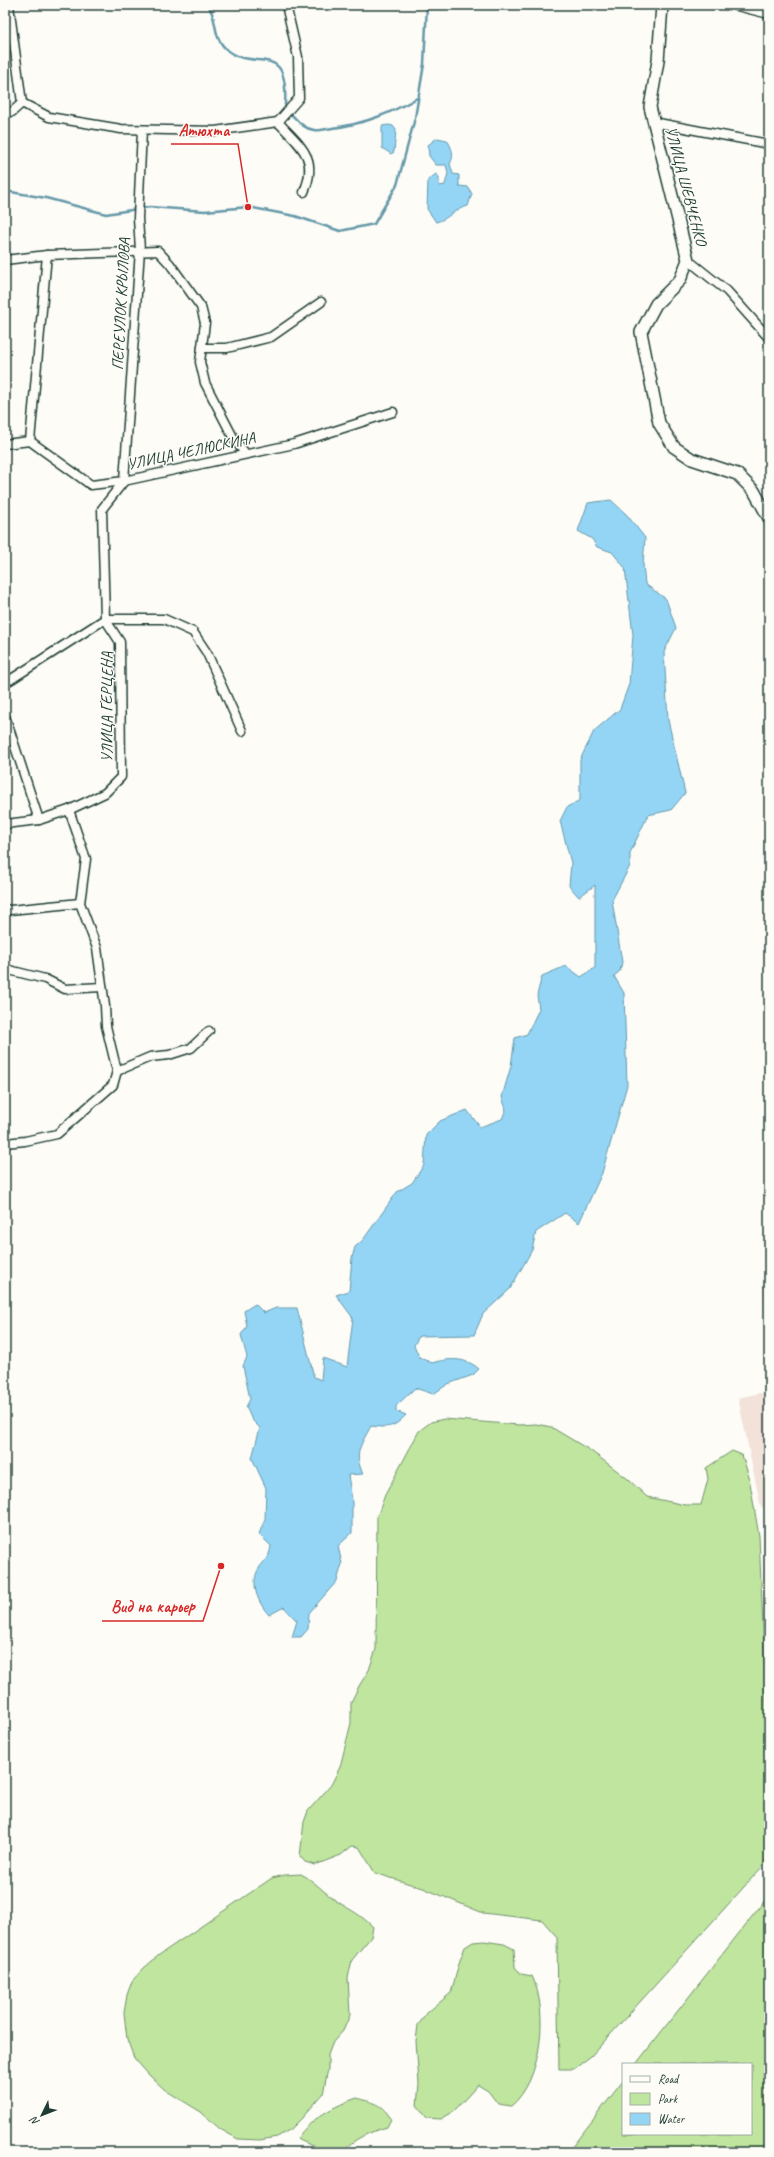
<svg xmlns="http://www.w3.org/2000/svg" width="774" height="2157" font-family="Caveat,sans-serif">
<style>
.built{fill:#f3e2da}
.green{fill:#c0e59f;stroke:#70916a}
.water{fill:#94d5f6;stroke:#6598a8}
.lines{fill:none;stroke-linecap:round;stroke-linejoin:round}
.stream{stroke:#6598a8;stroke-width:2.5}
.street-casing{stroke:#1f3d34;stroke-width:11}
.secondary-casing{stroke:#1f3d34;stroke-width:14}
.street{stroke:#fdfcf7;stroke-width:8}
.secondary{stroke:#fdfcf7;stroke-width:11}
.labels{text-anchor:middle;dominant-baseline:central;stroke-width:3;stroke-linejoin:round;paint-order:stroke}
.street-label{font-size:16px;fill:#1f3d34;stroke:#fdfcf7}
.leader{fill:none;stroke:#d62828;stroke-width:1.5}
.callout-dot{fill:#d62828;stroke:#fdfcf7;stroke-width:1.5}
.callout-label{font-size:17px;text-anchor:middle;font-weight:bold;fill:#d62828;stroke:#fdfcf7;stroke-width:3;stroke-linejoin:round;paint-order:stroke}
</style>
<rect width="100%" height="100%" fill="#fdfcf7"/>
<filter id="ink" filterUnits="userSpaceOnUse"><feTurbulence type="fractalNoise" baseFrequency=".025" numOctaves="2"/><feDisplacementMap in="SourceGraphic" scale="8" xChannelSelector="R" yChannelSelector="G"/><feConvolveMatrix kernelMatrix="1 2 1 2 8 2 1 2 1" color-interpolation-filters="sRGB"/></filter>
<g filter="url(#ink)">
<g class="built">
<polygon points="769,1285 769,1355 763,1286"/>
<polygon points="769,1391 769,1506 761,1508 738,1398"/>
</g>
<g class="green">
<polygon points="444,1419 519,1425 536,1424 551,1427 591,1451 628,1479 647,1497 685,1505 701,1505 708,1479 706,1468 732,1451 742,1455 749,1477 759,1536 769,1767 769,1854 762,1867 591,2056 574,2069 559,2069 557,1937 542,1920 483,1913 423,1888 375,1873 359,1847 352,1846 341,1855 315,1865 305,1862 300,1856 304,1822 308,1811 331,1785 340,1767 351,1723 351,1702 359,1686 369,1670 376,1649 377,1517 385,1495 419,1431 431,1422"/>
<path d="M 301,1874 C 315,1881 324,1893 338,1902 C 352,1911 360,1914 373,1927 L 371,1937 L 352,1960 L 348,1978 L 350,2015 L 343,2031 L 333,2042 L 328,2055 L 328,2069 L 323,2094 L 302,2118 L 291,2129 L 277,2137 L 260,2140 L 238,2139 L 220,2129 L 201,2112 L 165,2090 L 149,2075 L 134,2058 L 127,2039 L 124,2013 L 127,1995 L 132,1981 L 144,1968 L 159,1955 L 272,1878 L 285,1875 Z"/>
<polygon points="769,1895 769,2152 568,2152 623,2081 623,2134 751,2134 751,2064 636,2064"/>
<path d="M 484,1941 L 504,1944 L 514,1949 L 515,1967 L 521,1974 L 532,1976 C 549,2011 542,2081 511,2106 L 498,2104 L 488,2091 L 478,2085 L 453,2112 L 441,2119 L 427,2118 L 417,2105 L 419,2084 L 416,2041 L 418,2025 L 428,2012 L 451,1993 L 460,1960 L 465,1947 L 473,1942 Z"/>
<path d="M 357,2098 C 372,2102 385,2104 391,2119 L 387,2127 C 370,2132 354,2138 342,2152 L 277,2152 L 303,2150 L 315,2147 L 297,2139 C 309,2119 336,2105 357,2098 Z"/>
</g>
<g class="water">
<polygon points="389,125 393,126 396,130 394,152 391,154 382,148 382,126"/>
<path d="M 437,138 L 447,140 C 452,148 455,155 450,164 L 453,174 L 459,175 L 459,186 L 468,187 L 472,194 L 468,206 C 452,210 449,219 436,222 L 427,209 L 428,180 L 436,174 L 439,177 L 439,186 L 445,185 L 448,173 L 446,165 L 436,165 L 429,156 L 428,145 Z"/>
<path d="M 611,500 L 627,515 L 645,538 L 643,564 L 645,584 L 666,599 L 676,628 L 664,652 L 668,720 L 685,793 L 671,810 L 648,815 L 630,853 L 630,866 L 612,900 L 622,962 L 620,971 L 614,976 L 624,993 L 627,1085 L 602,1173 L 579,1223 L 565,1213 L 536,1232 L 532,1250 L 510,1289 L 483,1314 L 474,1335 L 419,1336 L 414,1345 L 419,1357 L 432,1363 C 448,1358 466,1357 479,1369 L 473,1375 L 448,1384 L 433,1394 L 415,1388 L 396,1406 L 396,1411 L 406,1415 C 394,1428 388,1428 371,1426 C 361,1445 353,1453 363,1474 L 348,1475 L 352,1500 L 352,1533 L 338,1546 L 342,1564 L 337,1581 L 309,1613 L 308,1629 L 301,1637 L 292,1637 L 297,1621 L 284,1607 L 269,1615 C 259,1604 251,1587 257,1572 C 262,1561 269,1561 271,1546 L 259,1534 L 265,1519 L 266,1488 L 252,1458 L 260,1428 L 252,1420 L 246,1407 L 250,1399 L 243,1366 L 247,1357 L 241,1335 L 247,1326 L 244,1311 L 255,1304 L 264,1313 L 276,1308 L 297,1308 L 314,1377 L 321,1380 L 323,1358 L 347,1367 L 353,1318 L 336,1295 L 349,1291 L 352,1258 L 355,1247 L 363,1240 L 397,1192 L 412,1183 L 424,1165 L 426,1135 L 440,1121 L 467,1110 L 480,1127 L 502,1119 L 506,1109 L 502,1097 L 511,1066 L 515,1038 L 527,1034 L 539,1009 L 537,995 L 542,976 L 566,966 L 581,977 L 595,968 L 595,885 L 579,897 L 569,886 L 571,863 L 560,821 L 567,807 L 580,800 L 580,760 L 594,731 L 620,709 L 629,684 L 633,635 L 625,568 L 612,552 L 597,547 L 592,539 L 578,531 L 588,503 Z"/>
</g>
<g class="lines">
<g class="stream">
<path d="M 208,5 C 217,17 213,36 224,47 C 252,76 289,36 285,105"/>
<path d="M 292,115 C 298,121 304,129 314,130 C 319,131 327,129 332,128 C 365,124 391,113 419,97"/>
<polyline points="5,191 46,198 106,214 150,207 205,211 248,207 295,216 340,231 374,224 397,185 415,118 424,64 427,5"/>
</g>
<g class="street-casing">
<g id="street">
<polyline points="9,5 22,103"/>
<polyline points="733,5 769,14"/>
<polyline points="5,111 12,112 22,103 49,117 121,129 215,131 278,122"/>
<polyline points="278,122 299,98 298,57 286,5"/>
<path d="M 278,122 C 300,146 319,157 304,192"/>
<polyline points="653,122 769,144"/>
<polyline points="5,260 47,255 158,251 170,264 201,307 205,323 200,362 205,383 234,439 245,453"/>
<polyline points="688,260 727,291 769,338"/>
<polyline points="202,348 227,348 271,337 321,302"/>
<polyline points="30,441 47,255"/>
<polyline points="5,444 30,441 91,485 124,481 294,444 393,412"/>
<polyline points="105,619 102,509 124,481 140,250 138,218 142,130"/>
<polyline points="105,619 164,619 193,632 207,653 242,731"/>
<polyline points="5,680 10,680 105,619"/>
<polyline points="5,716 39,820"/>
<polyline points="5,824 39,820 69,810 105,793 121,777 120,642 105,619"/>
<polyline points="5,909 10,910 80,903"/>
<polyline points="5,969 45,979 65,989 102,987"/>
<polyline points="117,1071 150,1057 169,1055 191,1048 209,1031"/>
<polyline points="5,1143 25,1141 57,1134 113,1085 117,1071 106,1026 105,1006 97,948 80,903 86,859 69,810"/>
</g>
</g>
<g class="secondary-casing">
<polyline id="secondary" points="662,5 658,61 650,107 688,260 680,280 656,304 641,332 659,423 674,447 692,459 737,474 754,491 769,518"/>
</g>
<use href="#street" class="street"/>
<use href="#secondary" class="secondary"/>
</g>
</g>
<g class="labels">
<g class="street-label">
<text transform="translate(686 186) rotate(75)">УЛИЦА ШЕВЧЕНКО</text>
<text transform="translate(121 304) rotate(-87)">ПЕРЕУЛОК КРЫЛОВА</text>
<text transform="translate(191 451) rotate(-12)">УЛИЦА ЧЕЛЮСКИНА</text>
<text transform="translate(107 707) rotate(-90)">УЛИЦА ГЕРЦЕНА</text>
</g>
</g>
<path class="leader" d="M248 207L238 144H171M221 1566L203 1621H102"/>
<g class="callout-dot">
<circle cx="248" cy="207" r="4"/>
<circle cx="221" cy="1566" r="4"/>
</g>
<g class="callout-label">
<text x="204" y="136">Атюхта</text>
<text x="153" y="1612">Вид на карьер</text>
</g>
<rect width="774" height="2157" fill="none" stroke="#fdfcf7" stroke-width="20"/>
<rect x="10" y="10" width="754" height="2137" fill="none" stroke="#1f3d34" stroke-width="1.5" filter="url(#ink)"/>
<rect x="622" y="2063" width="130" height="72" fill="#fdfcf7" stroke="#a4b0a9"/>
<rect x="630" y="2076" width="20" height="6" fill="#fdfcf7" stroke="#a4b0a9"/>
<text x="658" y="2083" font-size="12" fill="#1f3d34">Road</text>
<rect x="630" y="2093" width="20" height="12" fill="#c0e59f" stroke="#a4b0a9"/>
<text x="658" y="2103" font-size="12" fill="#1f3d34">Park</text>
<rect x="630" y="2113" width="20" height="12" fill="#94d5f6" stroke="#a4b0a9"/>
<text x="658" y="2123" font-size="12" fill="#1f3d34">Water</text>
<g transform="translate(42 2115) rotate(227)" stroke="#fdfcf7" stroke-width="3" paint-order="stroke">
<path d="M0-3L7 15L0 10L-7 15Z" fill="#1f3d34"/>
<text y="-6" font-size="11" font-weight="bold" text-anchor="middle" fill="#1f3d34">N</text>
</g>
</svg>
